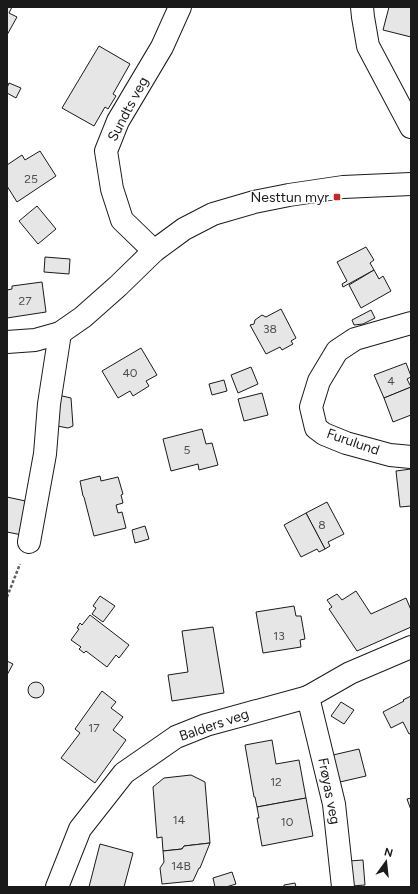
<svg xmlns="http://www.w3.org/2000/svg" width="418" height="894" font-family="Figtree,sans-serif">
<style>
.building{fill:#e6e6e6;stroke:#1a1a1a}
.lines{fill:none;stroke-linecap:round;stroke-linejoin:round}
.minor-casing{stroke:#1a1a1a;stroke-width:24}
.path{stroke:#5f5f5f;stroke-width:2.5;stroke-dasharray:3 2;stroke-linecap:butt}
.minor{stroke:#fff;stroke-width:22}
.poi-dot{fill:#c62828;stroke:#fff;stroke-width:1.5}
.labels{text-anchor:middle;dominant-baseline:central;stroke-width:3;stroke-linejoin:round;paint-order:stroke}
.number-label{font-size:12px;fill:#4d4d4d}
.street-label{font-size:14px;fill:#1a1a1a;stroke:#fff}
.poi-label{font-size:14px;fill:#1a1a1a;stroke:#fff;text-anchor:end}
</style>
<rect width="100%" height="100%" fill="#fff"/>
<g class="building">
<polygon points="7,7 12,7 9,13 17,17 7,35"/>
<polygon points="389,7 411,7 411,37 383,30"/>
<polygon points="99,46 130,64 113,94 116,96 108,109 105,107 94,126 62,108"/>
<polygon points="9,83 21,88 16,98 7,93 7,88"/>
<polygon points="40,151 56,176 17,202 7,186 7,165 22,155 25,160"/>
<polygon points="37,206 56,229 38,244 19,221"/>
<polygon points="366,247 374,260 370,263 374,270 343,287 342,284 347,281 337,262"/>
<polygon points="45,257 70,259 69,274 44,272"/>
<polygon points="374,270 379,279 383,276 391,291 361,308 349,285"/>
<polygon points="42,282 46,312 7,318 7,290 12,289 12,286"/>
<polygon points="281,309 296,338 291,341 293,344 282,350 280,347 266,354 250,325 254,324 255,320 262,315 266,317"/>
<polygon points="371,310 375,318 363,324 354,325 352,320"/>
<polygon points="141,348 157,375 146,381 149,386 133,396 130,391 118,398 102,371"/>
<polygon points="406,363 411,376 411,377 407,379 411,387 384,398 374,375"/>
<polygon points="251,367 258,384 238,393 231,375"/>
<polygon points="224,380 227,391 212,395 209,384"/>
<polygon points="411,387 411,415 393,422 384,398"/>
<polygon points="262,393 268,415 244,421 238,399"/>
<polygon points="58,395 71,398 73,426 68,428 52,425"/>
<polygon points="202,429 206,444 212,443 218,465 199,470 198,464 171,471 163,439"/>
<polygon points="411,469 411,506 400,507 396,471"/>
<polygon points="100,476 101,481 118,477 123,494 121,495 123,503 116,505 118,513 122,512 126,528 94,536 84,497 83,496 80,481"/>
<polygon points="7,497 30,502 22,535 7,532"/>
<polygon points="327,502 344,534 328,542 330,546 325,549 306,513"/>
<polygon points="306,513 325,549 319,552 317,549 301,557 284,525"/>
<polygon points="145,526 149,539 135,543 132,530"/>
<polygon points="356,591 371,614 406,598 411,610 411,627 357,651 329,609 332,607 327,600 337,594 342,600"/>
<polygon points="100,596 115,606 103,622 92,614 96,608 93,606"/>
<polygon points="294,606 296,616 301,616 305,639 300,640 301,647 263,653 256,612"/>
<polygon points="90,615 129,645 119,658 116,655 107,667 86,651 84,653 79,649 81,647 71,640 79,629 77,628 80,623 82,625"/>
<polygon points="213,627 224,693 172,701 168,675 188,672 182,631"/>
<polygon points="7,661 13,664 7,675"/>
<circle cx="36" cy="690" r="8"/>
<polygon points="102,691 116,702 111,708 123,717 113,730 126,740 95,783 61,758 80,733 75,729"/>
<polygon points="411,696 411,733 409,734 403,722 391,728 383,712 404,701 403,700"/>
<polygon points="341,702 354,710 344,724 331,716"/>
<polygon points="272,740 276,764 299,760 306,798 257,807 255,797 254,797 245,745"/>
<polygon points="359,749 366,776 340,782 333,755"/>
<polygon points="191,775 205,782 210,843 184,846 182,849 163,851 162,837 157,838 153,787 164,778"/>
<polygon points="306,798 313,836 262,846 257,818 259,818 257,807"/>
<polygon points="411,798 411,810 407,799"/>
<polygon points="210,843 200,868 199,868 193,881 162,884 160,868 164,862 163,851 182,849 184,846"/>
<polygon points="100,844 133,853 124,887 89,887"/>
<polygon points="363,860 365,885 352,886 349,861"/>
<polygon points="232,872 236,884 226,887 215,887 213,878"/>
<polygon points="295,883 296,887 284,887 284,885"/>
</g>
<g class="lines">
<g class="minor-casing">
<g id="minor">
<polyline points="362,7 363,17 368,46 411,127"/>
<polyline points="154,251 122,220 112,189 106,151 118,121 162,47 180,7"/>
<polyline points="411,323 355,339 337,351 319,381 311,407 316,428 324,434 346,443 390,455 411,457"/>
<polyline points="7,342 35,340 60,333 83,317 118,286 154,251 184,229 213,214 254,202 289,195 343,187 411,184"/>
<polyline points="29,542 45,454 49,404 60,333"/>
<polyline points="308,697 334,804 343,887"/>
<polyline points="57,887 80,829 124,773 176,737 206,725 308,697 350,673 411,647"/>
</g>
</g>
<polyline class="path" points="7,597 20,564"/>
<use href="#minor" class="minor"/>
</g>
<rect class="poi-dot" x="333" y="193" width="8" height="8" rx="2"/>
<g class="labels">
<g class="number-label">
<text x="31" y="179">25</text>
<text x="25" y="301">27</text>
<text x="270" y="329">38</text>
<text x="130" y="373">40</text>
<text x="391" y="381">4</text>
<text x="187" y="450">5</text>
<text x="322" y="525">8</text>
<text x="279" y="636">13</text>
<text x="94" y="728">17</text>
<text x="276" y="782">12</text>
<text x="179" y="820">14</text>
<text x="287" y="822">10</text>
<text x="181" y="866">14B</text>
</g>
<g class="street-label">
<text transform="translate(128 109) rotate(-62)">Sundts veg</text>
<text transform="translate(353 442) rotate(19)">Furulund</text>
<text transform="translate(214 725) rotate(-19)">Balders veg</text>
<text transform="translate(329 791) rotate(79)">Frøyas veg</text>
</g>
<g class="poi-label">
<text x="329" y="197">Nesttun myr</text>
</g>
</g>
<rect width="418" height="894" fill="none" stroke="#1a1a1a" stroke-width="16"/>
<g transform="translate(386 862) rotate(15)" stroke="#ffffff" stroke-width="3" paint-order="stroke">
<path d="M0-3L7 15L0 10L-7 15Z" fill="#1a1a1a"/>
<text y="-6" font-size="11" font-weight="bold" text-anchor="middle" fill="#1a1a1a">N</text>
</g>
</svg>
